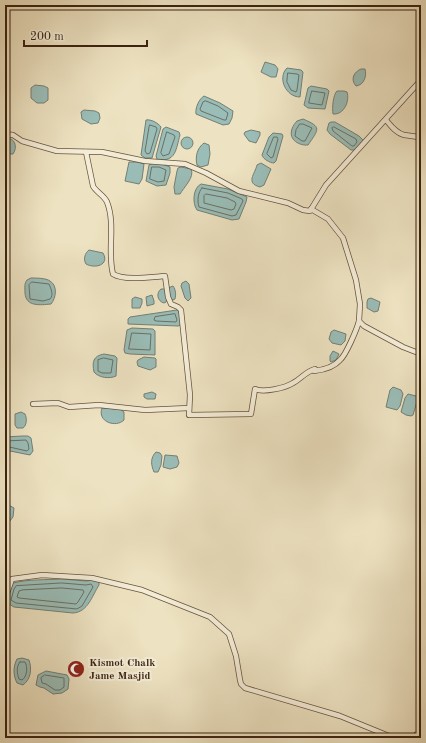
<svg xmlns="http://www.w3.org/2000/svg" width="426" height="743" font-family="'Old Standard TT',serif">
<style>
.water{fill:#9abdb7;stroke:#747f74}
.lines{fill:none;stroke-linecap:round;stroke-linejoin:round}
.shore{stroke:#6a7064;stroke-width:1}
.minor-casing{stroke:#68533c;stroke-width:6}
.minor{stroke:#f3ecd7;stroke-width:4.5}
.rail{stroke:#3b2310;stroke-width:1;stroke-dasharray:7 7;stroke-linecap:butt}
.labels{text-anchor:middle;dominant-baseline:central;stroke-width:4;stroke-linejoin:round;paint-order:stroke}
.poi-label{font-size:11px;font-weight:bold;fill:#3b2310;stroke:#f3ecd7;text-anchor:start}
</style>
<rect width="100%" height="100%" fill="#ede2c1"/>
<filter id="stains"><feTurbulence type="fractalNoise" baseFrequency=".005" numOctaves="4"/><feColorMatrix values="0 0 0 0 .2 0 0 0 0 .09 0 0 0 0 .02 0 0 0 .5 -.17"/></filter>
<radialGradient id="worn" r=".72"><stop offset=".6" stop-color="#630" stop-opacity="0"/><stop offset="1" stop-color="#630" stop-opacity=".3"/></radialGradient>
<g class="water">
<polygon points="265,62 275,65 278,69 276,77 271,77 261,72"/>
<path d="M 287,68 L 301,70 L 303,72 L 300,97 C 286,97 277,78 287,68 Z"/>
<path d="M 361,69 L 365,69 C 367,76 364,85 356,86 C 350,79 354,72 361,69 Z"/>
<polygon points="35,85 44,86 48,88 48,100 44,103 37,103 31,98 31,88"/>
<polygon points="311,86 327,89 329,91 325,109 308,108 304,105 308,88"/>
<path d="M 337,91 L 344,91 L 347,92 C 350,101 344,115 333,114 C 332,108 333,95 337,91 Z"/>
<path d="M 204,96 L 220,103 L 233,111 L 232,118 L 229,124 L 223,125 L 196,114 C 195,108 199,99 204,96 Z"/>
<polygon points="84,110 95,111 99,113 100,118 98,123 91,124 82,119 81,112"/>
<path d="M 303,119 C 322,127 319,129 308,145 C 300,146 288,140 292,129 C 293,126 295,123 297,121 Z"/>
<path d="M 146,120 C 151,119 158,123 161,127 L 152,158 L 145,158 L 141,155 Z"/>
<polygon points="331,122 335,122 359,136 364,141 355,150 351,150 330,134 327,130 329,123"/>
<path d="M 166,127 L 179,132 L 180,135 C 176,149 176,163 157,159 L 156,156 L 163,129 Z"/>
<polygon points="251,130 260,132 260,135 256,143 249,141 244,134 245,132"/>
<path d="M 273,133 L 282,134 L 283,136 L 276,161 L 274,163 C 270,163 263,159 262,155 L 269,137 Z"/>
<circle cx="187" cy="143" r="6"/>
<path d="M 5,138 C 15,137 18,147 13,154 L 5,154 Z"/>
<path d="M 204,143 L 209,145 L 210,154 L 208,165 L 201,167 L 197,165 C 195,157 197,148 204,143 Z"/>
<polygon points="129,162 137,162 144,164 142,179 139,184 125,181"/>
<polygon points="153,163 162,164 170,167 170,173 166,185 157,186 146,181 149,165"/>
<path d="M 261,163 L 271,169 L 264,185 L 260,187 C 245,183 255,174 257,165 Z"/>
<path d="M 181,167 L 191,169 C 195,177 184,187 180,194 L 175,194 L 174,187 L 177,171 L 178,168 Z"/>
<path d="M 201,184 L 228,189 L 245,196 L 247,197 L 246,202 L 239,219 L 232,220 L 197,210 C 192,203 193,188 201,184 Z"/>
<path d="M 89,250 L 103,253 C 110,265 95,269 86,264 C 83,259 85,253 89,250 Z"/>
<path d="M 31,278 C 36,278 46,278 50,281 C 58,286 56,298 51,304 C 40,305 26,307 25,293 C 25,287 24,284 27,280 Z"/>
<polygon points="186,281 189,284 191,298 188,301 185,298 181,286 182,283"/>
<path d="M 173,286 C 176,290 176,295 175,299 L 173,300 L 170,298 L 168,288 Z"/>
<path d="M 161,289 L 165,289 L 167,298 L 166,302 L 164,303 C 157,301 156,293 161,289 Z"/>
<polygon points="152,295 154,301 154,304 147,306 146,297"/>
<polygon points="135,297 142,299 142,303 140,308 132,308 132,299"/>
<polygon points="371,298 380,302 378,311 374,312 367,308 367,302 368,299"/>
<polygon points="177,310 179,311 181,325 178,326 128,324 128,319 130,317"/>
<polygon points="132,328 153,329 155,331 155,355 130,354 125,353 124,350 127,330"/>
<polygon points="334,330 346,334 345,341 341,345 332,343 329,339 331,332"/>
<polygon points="333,351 339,354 336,360 331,362 330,361 330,356"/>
<path d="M 104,354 L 115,356 L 117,358 L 116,376 C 110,379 99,378 94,372 C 92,362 93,356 104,354 Z"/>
<polygon points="144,357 155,358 156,359 156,367 150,370 138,366 137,362 138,360"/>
<polygon points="393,387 401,390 403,394 400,406 397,410 386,407 390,390"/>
<polygon points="152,392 156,394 155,399 147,399 144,397 144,394"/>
<polygon points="408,394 416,396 418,398 413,415 411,416 406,415 401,412 405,398"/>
<path d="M 102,408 L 120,409 L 124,412 L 124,420 C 116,428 97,422 102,408 Z"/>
<path d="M 21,412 L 25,414 C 27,418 27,425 23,428 L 17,428 L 15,425 L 15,414 Z"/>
<polygon points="22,436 28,436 31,438 33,451 30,455 5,450 5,437"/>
<path d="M 156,452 L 160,453 L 162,456 L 161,465 L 158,472 L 154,472 C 151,465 150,458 156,452 Z"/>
<polygon points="165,455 177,456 179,463 177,467 170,469 163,467"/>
<polygon points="5,503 14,508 13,517 9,522 5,521"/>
<path d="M 62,579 L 86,581 L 94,580 L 99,582 L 99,585 C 92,596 88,612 73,613 L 14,607 C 3,602 8,591 13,583 C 29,579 46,580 62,579 Z"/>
<path d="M 22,658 L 29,660 C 32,669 31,679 23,685 L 17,683 C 13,675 13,667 17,659 Z"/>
<polygon points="46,671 67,675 69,679 68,689 62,693 53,694 44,688 40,687 36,685 38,675"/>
</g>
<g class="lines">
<g class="shore">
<polygon points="288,73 297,74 299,75 297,90 296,92 291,90 287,82"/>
<polygon points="312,91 325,93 322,105 309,103"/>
<polygon points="206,101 218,106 228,113 226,120 224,120 201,111 200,109 203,102"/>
<polygon points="300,124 303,124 312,128 305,141 302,141 295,136 296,130"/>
<polygon points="150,125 156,127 157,129 150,153 147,154 145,151 149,127"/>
<polygon points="334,127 356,139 357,142 354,146 352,146 333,131 332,128"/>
<polygon points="167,132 174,135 175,137 169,154 163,156 161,153"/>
<polygon points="274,137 277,137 278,139 273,157 271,158 267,154"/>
<polygon points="152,167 159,167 166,170 164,181 158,182 150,179"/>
<path d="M 202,188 L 228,193 L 242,199 L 243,201 L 236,215 L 232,216 L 199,207 C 197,201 198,192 202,188 Z"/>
<polygon points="206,194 227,198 235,202 236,204 234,209 231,210 204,203 204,196"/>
<path d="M 32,282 L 49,284 C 51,289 54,295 50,299 L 43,301 L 30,299 L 29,285 Z"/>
<polygon points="175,314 177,320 176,322 156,321 154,320 155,317"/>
<polygon points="132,333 151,334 150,350 129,349"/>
<polygon points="104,358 113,360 111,373 102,373 98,371 98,360"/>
<polyline points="5,441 26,440 28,443 29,449 27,451 5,446"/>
<polygon points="62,583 86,585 91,584 93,587 82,606 77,609 16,603 11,600 14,589 16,586"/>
<polygon points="62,588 83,590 84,592 78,602 76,604 19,598 17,597 19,591 22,590"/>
<path d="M 20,662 L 25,662 C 28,667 27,677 22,680 L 19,679 C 17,673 16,667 20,662 Z"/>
<polygon points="45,675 64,678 64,687 60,690 55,690 46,684 42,683 41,678"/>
</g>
<g class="minor-casing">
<g id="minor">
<path d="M 386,120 C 391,126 396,133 404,135 C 410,136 416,136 421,138"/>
<polyline points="5,134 13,135 22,141 57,151 102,152 145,161 185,164 206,173 239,191 288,203 303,210 310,211 326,185 421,80"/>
<path d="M 86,152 L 93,186 C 96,192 104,195 107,202 C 116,225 107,251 113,274 C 124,281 151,277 165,276 L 168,297 L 171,304 L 178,307 L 181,310 L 190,395 L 189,415 L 251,414 L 255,389 C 263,393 285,388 293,383 C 301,379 305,372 315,369 L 314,371 C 323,370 334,367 340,360 C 346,355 357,329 359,321"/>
<polyline points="311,209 328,219 343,238 356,280 360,304 359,321 364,326 403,347 421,354"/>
<polyline points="33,404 58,403 69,407 99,405 145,410 189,408"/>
<polyline points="5,599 12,579 42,575 92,578 142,590 210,617 229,634 236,656 240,680 241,684 245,688 340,716 394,738"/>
</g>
</g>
<use href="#minor" class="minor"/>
<polyline class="rail" points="412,738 421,720"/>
</g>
<defs>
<g id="mosque-disc" transform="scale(0.9)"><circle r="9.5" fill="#8f2418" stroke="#f3ecd7"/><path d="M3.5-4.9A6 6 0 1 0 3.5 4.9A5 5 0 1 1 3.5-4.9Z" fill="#fff"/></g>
</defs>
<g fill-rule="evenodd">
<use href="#mosque-disc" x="76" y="669"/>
</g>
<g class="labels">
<g class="poi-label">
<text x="89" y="663">Kismot Chalk<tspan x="89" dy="13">Jame Masjid</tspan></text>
</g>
</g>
<rect width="426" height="743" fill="none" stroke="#ede2c1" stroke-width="20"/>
<rect x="6" y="6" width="414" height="731" fill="none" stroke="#3b2310" stroke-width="2"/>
<rect x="10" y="10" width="406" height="723" fill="none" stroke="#3b2310"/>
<path d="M24 40v6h123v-6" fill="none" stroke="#3b2310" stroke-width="2"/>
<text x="30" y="40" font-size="12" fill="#3b2310" stroke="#f3ecd7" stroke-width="3" paint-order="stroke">200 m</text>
<rect width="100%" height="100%" filter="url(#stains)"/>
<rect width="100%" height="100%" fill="url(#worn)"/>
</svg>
